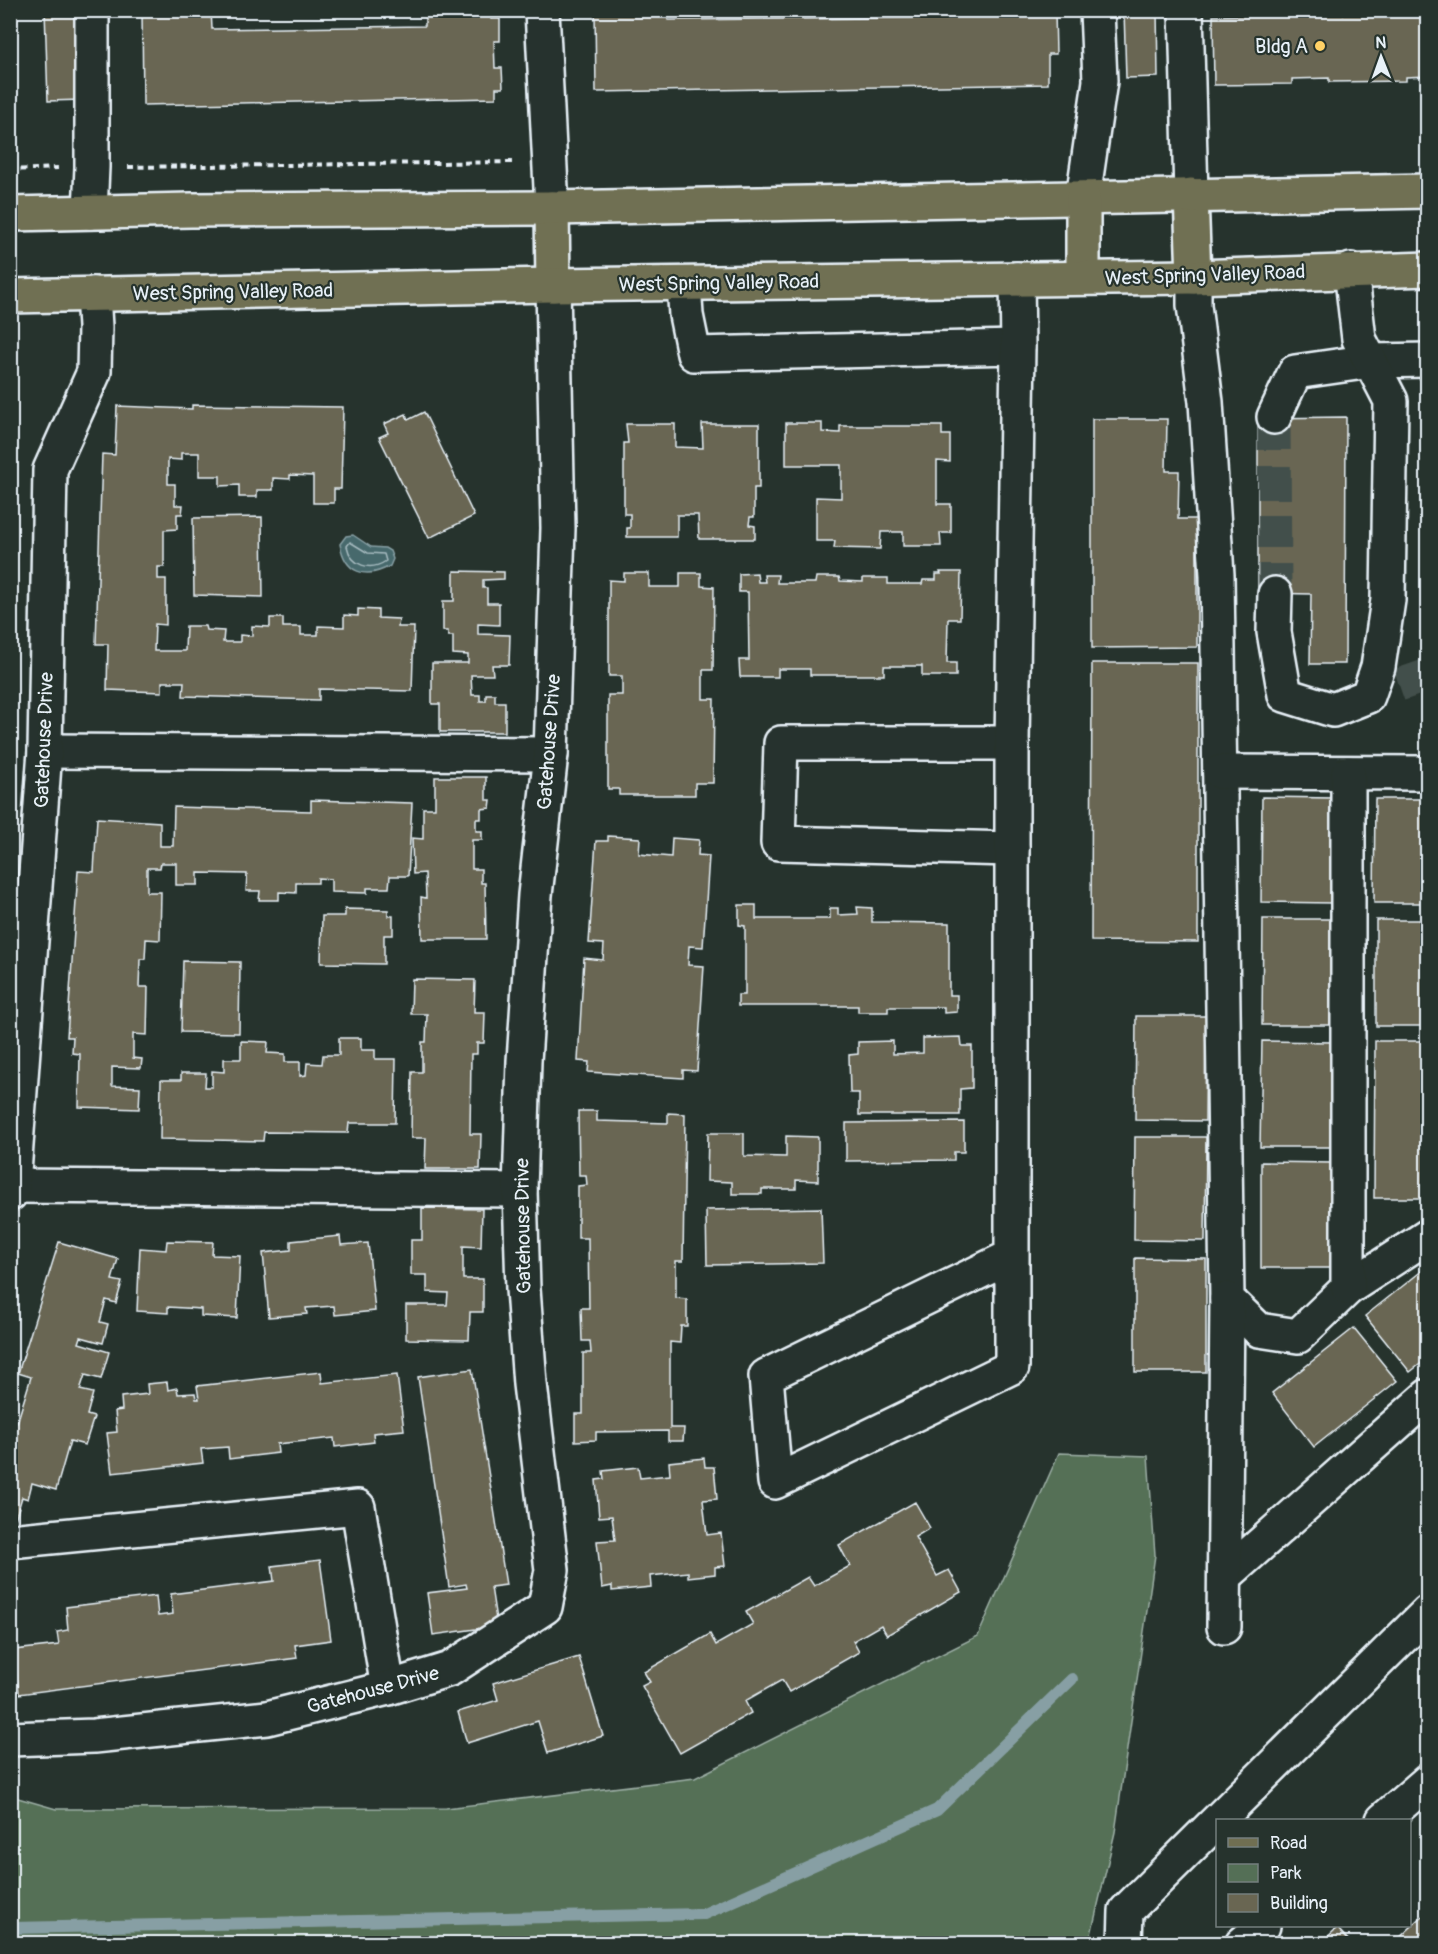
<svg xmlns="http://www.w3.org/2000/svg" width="1438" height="1954" font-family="Pangolin,sans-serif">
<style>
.green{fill:#546f56;stroke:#9eb0a7;stroke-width:1.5}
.water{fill:#46696c;stroke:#879fa4;stroke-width:1.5}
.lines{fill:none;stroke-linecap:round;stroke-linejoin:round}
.shore{stroke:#a7bbc0;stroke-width:1.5}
.stream{stroke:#879fa4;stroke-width:12}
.building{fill:#696652;stroke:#e8f1f8;stroke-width:1.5}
.minor-tunnel{stroke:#43504b;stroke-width:33;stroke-dasharray:33 16;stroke-linecap:butt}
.minor-casing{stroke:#e8f1f8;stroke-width:38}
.major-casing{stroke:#e8f1f8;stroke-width:38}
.path{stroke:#e8f1f8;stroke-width:4;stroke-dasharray:6 4.5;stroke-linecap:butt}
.minor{stroke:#26332d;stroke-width:33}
.major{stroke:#706f52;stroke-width:33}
.poi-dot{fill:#ffd166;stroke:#26332d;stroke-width:2}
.labels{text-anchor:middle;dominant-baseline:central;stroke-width:4.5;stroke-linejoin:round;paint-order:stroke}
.poi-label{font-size:20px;fill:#e8f1f8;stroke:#26332d;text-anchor:end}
.street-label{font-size:20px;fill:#e8f1f8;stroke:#26332d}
</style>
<rect width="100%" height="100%" fill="#26332d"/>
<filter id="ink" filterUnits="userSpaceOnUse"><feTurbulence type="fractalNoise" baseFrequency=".0167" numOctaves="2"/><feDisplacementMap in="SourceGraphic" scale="12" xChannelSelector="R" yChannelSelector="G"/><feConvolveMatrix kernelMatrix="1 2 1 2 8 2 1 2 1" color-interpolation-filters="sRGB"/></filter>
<g filter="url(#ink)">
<polygon class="green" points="1059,1453 1148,1456 1155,1555 1115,1832 1089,1943 11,1943 11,1796 56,1809 446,1808 695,1778 978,1636"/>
<path class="water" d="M 353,535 L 371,547 L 385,548 L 390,551 L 393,559 L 390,566 C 365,580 345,573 340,544 L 346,536 Z"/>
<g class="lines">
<path class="shore" d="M 350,542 L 368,553 L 384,554 L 386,561 C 370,572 351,566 347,546 Z"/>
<polyline class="stream" points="10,1928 704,1914 937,1810 1072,1679"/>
</g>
<g class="building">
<polygon points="45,10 79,10 82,100 48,101"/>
<polygon points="142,10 211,10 212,29 425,26 425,10 491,10 491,19 500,19 500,41 494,41 495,68 502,68 503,88 496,88 496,98 143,105"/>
<polygon points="595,10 668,10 668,20 978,17 978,10 1047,10 1055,12 1056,54 1048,54 1048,84 596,92"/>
<polygon points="1124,10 1157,10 1158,77 1126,78"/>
<polygon points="1428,13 1428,76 1406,77 1406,81 1329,82 1329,78 1292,79 1292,84 1214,85 1213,16"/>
<polygon points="192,405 343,407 341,489 334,489 334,503 313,503 313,476 290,475 290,479 273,478 273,490 257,490 257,497 239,497 239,485 220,486 220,476 199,476 199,453 181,453 181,460 168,459 168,484 175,484 175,505 183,505 182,514 177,514 177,529 164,530 164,567 158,567 158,579 166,579 166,625 155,624 154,651 185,651 186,626 205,626 206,630 224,631 223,642 240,642 240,635 252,636 252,626 270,627 270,618 283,618 283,627 301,627 301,635 318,635 318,626 344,627 344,615 358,616 358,609 378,610 378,618 399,619 398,627 414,627 412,691 319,689 319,700 183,696 184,682 162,682 162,692 107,690 108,644 96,644 102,454 115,455 117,406 192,409"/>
<polygon points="424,412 474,516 429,538 379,437 388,433 384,424 406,414 408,420"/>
<polygon points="1346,417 1345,664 1310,664 1311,594 1258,593 1258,418"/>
<polygon points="1092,419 1167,419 1166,471 1179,471 1178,519 1197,519 1197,647 1092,648"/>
<polygon points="786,423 822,423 822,432 840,433 840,426 942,426 942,435 950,435 950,462 937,461 937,504 951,504 951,533 940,533 941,546 903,546 903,532 881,532 880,549 834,548 835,541 816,541 816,497 841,498 841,465 786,465"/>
<polygon points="626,424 675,424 675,447 703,448 702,424 759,424 759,488 754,488 754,517 750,517 749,525 755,526 755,539 699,539 698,515 677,515 677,537 627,537 627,528 630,528 630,514 624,514 624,443 628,443"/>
<polygon points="1426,438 1428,438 1428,604 1425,604"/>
<polygon points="262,517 263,597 194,595 193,518"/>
<polygon points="454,571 504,572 504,579 483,580 483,588 487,588 487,603 499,603 499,625 478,624 478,634 510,635 509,665 492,665 493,675 471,675 472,695 480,695 480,701 486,701 486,694 495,694 495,702 505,702 505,732 440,732 440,704 432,704 432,663 468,663 468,655 453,654 453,636 448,636 448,631 443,631 443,601 454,601"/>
<polygon points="940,572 961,572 960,619 948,619 947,663 956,663 956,676 922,676 922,666 884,666 884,675 810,675 810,669 778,669 778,677 740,677 739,660 749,660 748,592 739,592 739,574 757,573 758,582 765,582 764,575 778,575 777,583 815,583 816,577 839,577 840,581 863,582 863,578 888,578 888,584 922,584 923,580 936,580 936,574 941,574"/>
<polygon points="624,573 649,573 649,587 680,587 680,573 701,573 701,586 714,587 713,670 703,670 703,699 714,699 713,783 695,783 695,795 619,795 619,789 608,789 608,695 622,695 622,676 609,676 609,580 624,581"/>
<polygon points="1092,663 1198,663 1198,942 1091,941"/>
<polygon points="435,777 486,777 486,800 491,800 490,808 481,809 481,819 476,819 476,831 482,831 482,840 472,840 472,869 481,869 481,883 485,883 486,939 422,939 421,897 426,898 425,873 413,874 412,838 423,839 423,808 435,808"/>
<polygon points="1262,797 1334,798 1333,903 1261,902"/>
<polygon points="1375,799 1428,799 1428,903 1374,903"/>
<polygon points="311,800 412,803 408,876 390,876 389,888 367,888 367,893 331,892 331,879 318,878 318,883 296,883 296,893 279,892 279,900 259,900 260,891 246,891 247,874 198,873 198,885 176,885 176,863 161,863 160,868 147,868 147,892 161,892 160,940 146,939 145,959 140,959 139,987 148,987 147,1035 133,1034 133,1058 142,1059 141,1068 112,1067 112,1086 140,1087 139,1109 79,1107 80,1054 72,1053 73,1037 67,1037 78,871 94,872 97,818 160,822 160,846 173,846 174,807 311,811"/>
<polygon points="608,836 640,838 639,854 671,857 672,838 699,840 698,855 709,856 703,947 689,946 688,965 704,966 697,1071 683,1070 683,1078 588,1072 589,1062 578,1061 584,958 603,960 604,944 589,943 596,841 608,841"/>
<polygon points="739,905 756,905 756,919 830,919 830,908 838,908 838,915 858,914 857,907 872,908 872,922 949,923 949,995 957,995 957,1012 944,1013 944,1007 888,1007 888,1012 858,1012 858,1006 738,1006 738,995 745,995 745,926 739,925"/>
<polygon points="345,909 388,910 388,916 393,916 393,935 384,935 384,964 321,963 322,916 345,916"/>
<polygon points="1263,919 1332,919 1332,1025 1262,1025"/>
<rect x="1376" y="920" width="52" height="106"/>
<polygon points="183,961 240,962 239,1033 181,1032"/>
<polygon points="412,979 475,980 474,1012 485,1012 484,1043 477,1043 477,1054 471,1054 470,1134 481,1134 480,1169 425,1169 426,1138 411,1138 412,1072 422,1072 422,1042 426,1042 427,1014 411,1014"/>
<polygon points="1136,1016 1206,1016 1205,1121 1135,1120"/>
<polygon points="961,1037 962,1046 972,1046 972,1088 960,1089 960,1115 859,1115 859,1093 850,1093 849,1055 858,1054 858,1042 893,1041 893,1054 923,1053 923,1038"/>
<polygon points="339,1038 361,1038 361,1050 375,1050 375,1059 396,1059 395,1123 349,1123 348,1133 264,1132 263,1141 160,1139 161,1080 181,1080 181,1073 206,1073 205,1087 212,1087 212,1071 224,1072 224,1059 241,1059 241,1041 268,1042 267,1053 285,1054 285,1062 300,1062 300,1076 306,1075 307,1063 322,1064 323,1055 339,1055"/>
<polygon points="1262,1041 1332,1042 1331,1147 1260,1147"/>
<polygon points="1375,1041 1428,1041 1428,1198 1374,1198"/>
<polygon points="578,1111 597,1111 597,1121 668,1123 668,1113 685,1114 683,1261 676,1261 676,1298 687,1299 687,1326 681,1326 680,1343 670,1342 670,1428 684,1428 683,1441 668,1441 668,1431 596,1432 596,1440 575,1441 575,1414 583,1414 583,1353 591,1353 590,1341 582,1341 581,1308 589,1308 588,1238 578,1238 578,1186 587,1185 586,1175 579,1175"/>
<polygon points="964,1122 964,1152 954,1152 954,1160 846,1161 846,1123"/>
<polygon points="708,1133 744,1133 744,1156 786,1157 786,1136 818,1137 818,1181 796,1180 796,1189 762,1189 762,1194 732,1194 732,1182 707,1181"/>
<polygon points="1135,1137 1206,1137 1205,1241 1134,1240"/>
<polygon points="1261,1162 1332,1163 1332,1268 1261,1268"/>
<polygon points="422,1208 482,1209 481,1247 463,1246 463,1279 483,1279 483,1312 470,1312 469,1340 406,1339 406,1305 447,1305 448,1293 427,1292 427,1275 411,1275 411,1240 422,1240"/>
<polygon points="821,1208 823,1263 707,1265 706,1210"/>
<polygon points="340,1236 341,1245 368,1243 375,1311 335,1315 334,1306 306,1308 307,1314 269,1317 263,1253 291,1250 291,1241"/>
<polygon points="167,1241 213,1242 212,1255 240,1256 237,1318 201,1316 201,1309 168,1307 168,1313 137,1311 140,1248 166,1250"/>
<polygon points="59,1242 118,1259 112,1280 122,1282 116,1303 106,1300 100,1322 108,1324 103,1343 81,1337 79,1343 109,1352 101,1379 85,1375 80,1390 93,1393 87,1415 94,1417 85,1445 70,1441 56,1490 32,1483 28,1499 22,1497 14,1523 10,1522 10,1421 17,1423 31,1377 18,1373"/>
<polygon points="1135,1258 1206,1259 1206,1372 1135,1372"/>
<polygon points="1428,1266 1428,1358 1410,1372 1365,1316"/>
<polygon points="1354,1328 1397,1381 1314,1447 1272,1393"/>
<polygon points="472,1369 506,1585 491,1587 497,1626 433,1635 427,1593 467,1588 466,1584 449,1587 418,1377"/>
<polygon points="321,1372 322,1383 397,1375 404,1430 373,1433 374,1442 335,1447 334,1438 277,1444 278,1453 229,1459 228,1447 201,1449 203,1463 112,1473 107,1433 117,1432 115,1411 122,1410 121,1397 148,1394 147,1384 167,1382 168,1390 177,1388 178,1394 195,1393 196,1399 199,1399 197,1386"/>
<polygon points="704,1458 705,1467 714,1467 717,1499 703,1500 707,1535 721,1533 725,1566 715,1567 715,1574 688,1577 688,1572 650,1576 651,1587 612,1591 612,1586 602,1588 597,1541 615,1540 612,1516 599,1517 596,1480 604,1479 603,1471 638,1467 640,1478 670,1475 669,1462"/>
<polygon points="915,1502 930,1528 915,1537 937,1576 949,1570 961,1592 887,1635 881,1625 853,1641 859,1652 789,1692 782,1680 745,1701 751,1713 680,1753 642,1686 650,1682 644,1672 710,1634 716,1645 753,1624 746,1612 808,1577 814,1586 850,1566 839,1545"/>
<polygon points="320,1560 331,1640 295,1645 297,1658 19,1694 14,1650 59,1645 57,1632 68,1630 66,1607 156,1596 158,1616 173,1614 171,1594 274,1581 272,1566"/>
<polygon points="579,1657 603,1736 548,1753 538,1721 467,1743 458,1712 498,1700 493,1683"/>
<polygon points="1428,1911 1428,1944 1393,1944"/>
<polygon points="1337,1928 1352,1944 1320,1944"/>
</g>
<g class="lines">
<g class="minor-tunnel">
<polyline points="1274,417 1275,594"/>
<polyline points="1399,685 1428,675"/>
</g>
<g class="minor-casing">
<g id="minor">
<polyline points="542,10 552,208"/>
<polyline points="1186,10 1191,195"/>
<polyline points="1083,198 1100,81 1097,10"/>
<polyline points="90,212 92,167 92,10"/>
<polyline points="1194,277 1194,305 1206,402 1217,575 1227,1299 1259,1330 1298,1336 1348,1288 1428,1236"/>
<polyline points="684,284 686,315 694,354 1018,347"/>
<polyline points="1274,417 1295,372 1371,361 1428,360"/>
<polyline points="1275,594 1274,632 1285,695 1333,710 1368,696 1378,667 1388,600 1391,401 1359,339 1351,270"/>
<polyline points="1012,743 781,743 778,843 1012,849"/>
<polyline points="45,751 551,754"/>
<polyline points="1220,772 1428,773"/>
<polyline points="13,1186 520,1190"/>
<polyline points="10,1194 13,1186 45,751 50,470 94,372 95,327 93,294"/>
<polyline points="1012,1256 766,1376 775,1482 1012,1367 1012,743 1018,347 1017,279"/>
<polyline points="1348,1288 1348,773"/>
<polyline points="10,1541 358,1507 388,1688"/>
<polyline points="1225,1576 1428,1396"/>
<polyline points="1224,1627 1227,1299"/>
<polyline points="10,1739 94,1736 267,1718 388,1688 450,1669 545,1607 552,1570 530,1384 523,1289 520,1190 524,1061 535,895 551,754 558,528 553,285"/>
<polyline points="1383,1820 1428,1781"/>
<polyline points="1125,1944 1126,1911 1428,1612"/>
<polyline points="1242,1944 1263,1926"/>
</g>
</g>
<g class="major-casing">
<g id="major">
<polyline points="1191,195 1194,277"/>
<polyline points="552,208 553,285"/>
<polyline points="10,214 191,210 552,208 1428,191"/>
<polyline points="1083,278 1083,198"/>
<polyline points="10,296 553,285 1194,277 1428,269"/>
</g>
</g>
<g class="path">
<polyline points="128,167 513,162"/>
<polyline points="10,170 58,168"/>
</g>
<use href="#minor" class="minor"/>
<use href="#major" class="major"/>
</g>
</g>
<circle class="poi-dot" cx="1320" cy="46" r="6"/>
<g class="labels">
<g class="poi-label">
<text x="1308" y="46">Bldg A</text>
</g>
<g class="street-label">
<text transform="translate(1205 275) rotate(-2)">West Spring Valley Road</text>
<text transform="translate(719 283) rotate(-1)">West Spring Valley Road</text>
<text transform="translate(233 292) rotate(-1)">West Spring Valley Road</text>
<text transform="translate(44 740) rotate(-88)">Gatehouse Drive</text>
<text transform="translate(549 742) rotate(-86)">Gatehouse Drive</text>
<text transform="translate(523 1226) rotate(-91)">Gatehouse Drive</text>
<text transform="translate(373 1690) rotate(-15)">Gatehouse Drive</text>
</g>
</g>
<rect width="1438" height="1954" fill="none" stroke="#26332d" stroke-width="36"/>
<rect x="18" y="18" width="1402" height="1918" fill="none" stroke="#e8f1f8" stroke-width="2" filter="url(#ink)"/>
<rect x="1216" y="1819" width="195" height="108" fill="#26332d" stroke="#747f7e" stroke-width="1.5"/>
<rect x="1228" y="1838" width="30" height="9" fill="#706f52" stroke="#747f7e" stroke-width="1.5"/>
<text x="1270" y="1849" font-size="18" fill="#e8f1f8">Road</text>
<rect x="1228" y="1864" width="30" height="18" fill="#546f56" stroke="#747f7e" stroke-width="1.5"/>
<text x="1270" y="1879" font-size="18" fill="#e8f1f8">Park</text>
<rect x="1228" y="1894" width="30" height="18" fill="#696652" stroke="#747f7e" stroke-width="1.5"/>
<text x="1270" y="1909" font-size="18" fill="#e8f1f8">Building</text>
<g transform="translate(1381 57) rotate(359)" stroke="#26332d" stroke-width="4.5" paint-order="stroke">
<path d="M0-4.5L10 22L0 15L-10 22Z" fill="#e8f1f8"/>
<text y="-9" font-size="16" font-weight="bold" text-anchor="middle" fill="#e8f1f8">N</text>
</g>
</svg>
